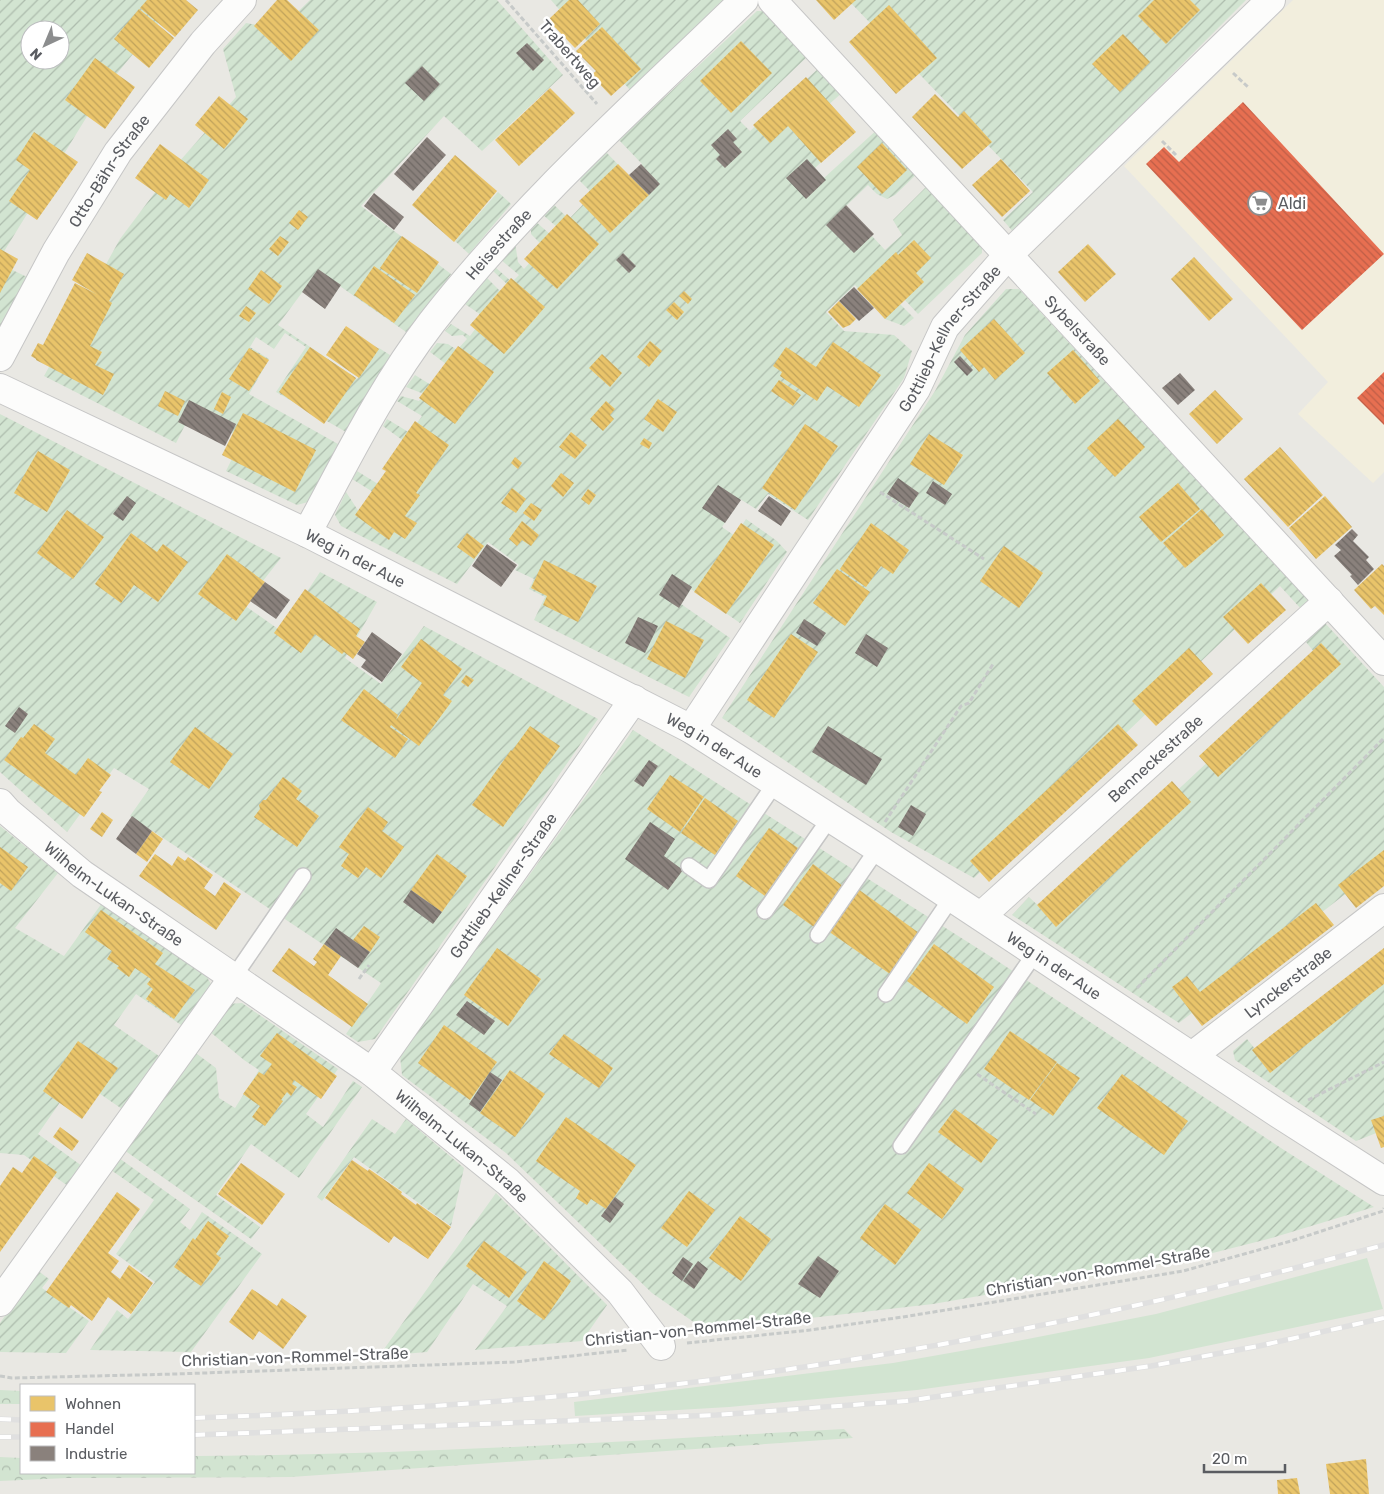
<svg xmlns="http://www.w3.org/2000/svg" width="1384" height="1494" font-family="Rubik,sans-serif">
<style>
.commercial{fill:#f2eedd}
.green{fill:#d2e4d1}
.forest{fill:url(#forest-crowns)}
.garden{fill:url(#garden-furrows);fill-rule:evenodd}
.homes{fill:url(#homes-back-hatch)}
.shops{fill:url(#shops-back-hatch)}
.industry{fill:url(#industry-back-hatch)}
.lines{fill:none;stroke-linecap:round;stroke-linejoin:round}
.lane-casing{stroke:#c6c6c6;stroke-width:18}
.street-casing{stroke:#c6c6c6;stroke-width:30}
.path{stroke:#c7cac9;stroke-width:3;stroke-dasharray:5 2.5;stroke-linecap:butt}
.lane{stroke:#fcfcfb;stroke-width:15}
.street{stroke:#fcfcfb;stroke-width:28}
.rail-casing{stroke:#e0e0e0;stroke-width:5.5}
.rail{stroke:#fff;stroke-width:4;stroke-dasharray:11;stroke-linecap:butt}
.labels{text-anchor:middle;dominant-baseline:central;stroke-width:5;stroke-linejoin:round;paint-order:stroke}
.street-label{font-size:16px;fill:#5a5c61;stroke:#fff}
.poi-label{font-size:16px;fill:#5a5c61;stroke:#fff;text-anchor:start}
</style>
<defs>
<pattern id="forest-crowns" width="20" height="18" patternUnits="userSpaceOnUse" patternTransform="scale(1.25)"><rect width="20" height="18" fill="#d2e4d1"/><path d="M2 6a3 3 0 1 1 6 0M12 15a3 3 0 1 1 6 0" fill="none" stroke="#adbcad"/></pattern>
<pattern id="garden-furrows" width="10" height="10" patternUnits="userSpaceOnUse" patternTransform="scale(1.25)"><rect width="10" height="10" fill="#d2e4d1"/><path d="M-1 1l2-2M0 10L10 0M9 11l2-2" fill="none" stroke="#adbcad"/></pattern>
<pattern id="homes-back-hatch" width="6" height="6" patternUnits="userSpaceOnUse" patternTransform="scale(1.25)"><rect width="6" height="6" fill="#e9c46a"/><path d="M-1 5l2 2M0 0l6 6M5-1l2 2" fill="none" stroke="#c0a25b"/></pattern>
<pattern id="shops-back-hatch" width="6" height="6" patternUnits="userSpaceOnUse" patternTransform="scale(1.25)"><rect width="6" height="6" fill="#e76f51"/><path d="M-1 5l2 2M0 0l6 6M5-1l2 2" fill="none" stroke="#be5e47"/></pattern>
<pattern id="industry-back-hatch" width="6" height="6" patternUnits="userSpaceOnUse" patternTransform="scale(1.25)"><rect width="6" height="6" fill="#8a817c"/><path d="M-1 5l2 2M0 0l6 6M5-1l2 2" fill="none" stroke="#6e6864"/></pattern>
</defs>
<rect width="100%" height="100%" fill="#e9e8e3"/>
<polygon class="commercial" points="1293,0 1384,0 1384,472 1373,483 1298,414 1328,382 1124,166"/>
<polygon class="green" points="1367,1258 1383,1309 1149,1358 917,1390 729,1407 575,1416 574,1402 893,1363 1012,1342 1156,1314"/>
<g class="forest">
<polygon points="0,1390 21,1391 21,1404 0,1404"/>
<path d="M 844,1429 L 853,1438 L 291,1477 L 67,1478 L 0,1481 L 0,1457 L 21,1458 L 21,1473 L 194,1473 L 194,1456 C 411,1455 627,1441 844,1429 Z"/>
</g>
<g class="garden">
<path d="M 0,0 L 177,0 L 102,92 L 0,258 ZM 30,30 L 60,30 L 60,60 L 30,60 Z"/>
<polygon points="310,0 497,0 563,75 482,151 444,116 361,206 451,274 409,334 318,271 278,325 357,379 379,348 393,357 346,432 276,392 306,347 285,333 274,349 256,337 250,347 269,359 249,394 338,444 308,502 297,505 226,471 242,438 191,413 176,443 44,376 120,239 171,171 236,97 223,49 246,23 280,29"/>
<polygon points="551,0 726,0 630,90"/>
<polygon points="848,0 1246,0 1014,233 1003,220 1033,192"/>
<polygon points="757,11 766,11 809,55 740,121 750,131 820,67 843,92 827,106 852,133 815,168 824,178 880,127 920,171 895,195 887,199 877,194 868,185 845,207 885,250 902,235 893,220 931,182 982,238 982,253 918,314 904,299 899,303 914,318 904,326 885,319 855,285 826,312 844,331 894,335 912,351 904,378 808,520 768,494 756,509 740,499 722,527 735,536 746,519 777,541 787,552 740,623 691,589 681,604 730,638 689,697 534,620 545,597 529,589 534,579 515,570 519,565 488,542 457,584 341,526 335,515 346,492 359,512 373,492 352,479 357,471 378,484 405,442 383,426 387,419 410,433 422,416 397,401 401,396 419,401 424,394 406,387 415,375 431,385 446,364 430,352 437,343 448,344 457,350 467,339 463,335 452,336 445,331 451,324 470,336 484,317 465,304 486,277 502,293 509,286 492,270 495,267 512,282 519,275 500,259 515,242 518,262 524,269 544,247 531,234 531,225 535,221 551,235 558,228 542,214 553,204 569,219 593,194 580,181 581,177 606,152 630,177 642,164 619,140"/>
<polygon points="498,192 511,204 469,254 455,241"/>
<polygon points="0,264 27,277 0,332"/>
<polygon points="1006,289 1019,289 1311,603 1302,610 1280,586 974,878 891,832 722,718 935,391 965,335"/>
<polygon points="0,414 281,558 244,605 281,631 320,572 377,602 345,658 381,684 424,626 598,719 375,1039 358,1042 346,1034 381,983 130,816 149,789 114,768 67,832 0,772"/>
<polygon points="1325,623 1384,687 1384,864 1179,1023 1012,915 1029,897 1046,913 1319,658 1306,642"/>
<polygon points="633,730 993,958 1284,1150 1374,1207 1268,1239 1189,1259 1151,1266 933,1304 705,1330 652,1293 506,1153 402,1075 400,1056"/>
<polygon points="0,826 58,873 15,928 64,956 102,903 207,977 212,986 184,1027 136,994 114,1025 159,1056 122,1109 77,1078 38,1134 82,1166 68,1186 24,1155 0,1153"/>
<polygon points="1384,963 1384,1130 1356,1141 1235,1060 1233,1051 1247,1039 1260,1055"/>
<polygon points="242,1003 338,1069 306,1114 323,1127 353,1081 362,1087 299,1178 251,1144 216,1195 260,1227 251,1239 124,1150 193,1051 216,1068 219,1098 235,1108 259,1070 244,1060 209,1031 228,1004"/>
<polygon points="372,1119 395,1134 406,1119 464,1168 451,1226 354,1157 322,1201 317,1197"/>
<polygon points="119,1158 190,1209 180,1222 190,1230 202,1212 262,1254 191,1352 90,1350 117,1310 128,1319 155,1282 116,1254 154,1200 111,1170"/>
<polygon points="496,1193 607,1305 582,1341 475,1350 507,1306 473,1284 427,1352 379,1356"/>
<polygon points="37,1270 49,1279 42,1288 89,1321 66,1353 0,1352 0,1323"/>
</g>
<g class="homes">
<polygon points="147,0 186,0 198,10 175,37 140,8"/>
<polygon points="277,0 287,0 319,30 291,61 254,26"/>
<polygon points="569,0 578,0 600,24 575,48 548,20"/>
<polygon points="816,0 856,0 834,20"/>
<polygon points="1154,0 1190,0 1200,10 1166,44 1138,16"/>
<polygon points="889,5 937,58 896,94 849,42"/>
<polygon points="139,9 174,38 149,68 114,39"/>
<polygon points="602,27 641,69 611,96 591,75 596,71 576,51"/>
<polygon points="1123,34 1150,62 1120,92 1092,64"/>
<polygon points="741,41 772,73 731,113 700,81"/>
<polygon points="95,58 135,87 105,129 65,100"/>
<polygon points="806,77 856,132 821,163 788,126 770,143 753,125"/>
<polygon points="550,88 575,113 519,166 495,140"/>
<polygon points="935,94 958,117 964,111 992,142 962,169 912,117"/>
<polygon points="219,96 248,119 224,149 195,125"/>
<polygon points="34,132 78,162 37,220 9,201 30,170 16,160"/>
<polygon points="882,143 907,170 882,194 857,167"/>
<polygon points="160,144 209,180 189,208 170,194 166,200 135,178"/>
<polygon points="455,155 497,191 454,242 412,205"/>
<polygon points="1001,159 1030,191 1002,217 972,185"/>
<polygon points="618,164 649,195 610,233 579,201"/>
<polygon points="299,210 308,217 298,230 289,223"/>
<polygon points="567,214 599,244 557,289 524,259"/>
<polygon points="280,236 289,242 278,256 269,249"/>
<polygon points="402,236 439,262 417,293 380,268"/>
<polygon points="914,240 931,258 916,273 924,282 885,319 857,289 896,252 898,255"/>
<polygon points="1088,244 1116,274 1085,302 1058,272"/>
<polygon points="0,249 18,259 0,293"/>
<polygon points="87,253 124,274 109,301 112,303 90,346 102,352 95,365 114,374 103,395 36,360 36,359 31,356 38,343 43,345 75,283 98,295 72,280"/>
<polygon points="1194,257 1233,299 1209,321 1171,279"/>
<polygon points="374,266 415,295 394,323 354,295"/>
<polygon points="261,270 282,286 269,304 248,289"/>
<polygon points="511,278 545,307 504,354 470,325"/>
<polygon points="684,291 692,299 688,304 679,296"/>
<polygon points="839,301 856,319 850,325 843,328 828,312"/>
<polygon points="674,302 684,312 677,320 666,310"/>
<polygon points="246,306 256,313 249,322 239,316"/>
<polygon points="994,319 1025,353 995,380 984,367 979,372 960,350"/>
<polygon points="346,326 379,349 359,378 326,355"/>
<polygon points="650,341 662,351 649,367 637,357"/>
<polygon points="833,342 881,375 859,407 827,386 817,401 780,376 782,372 773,366 786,347 816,367"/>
<polygon points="458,346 494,372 455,424 419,398"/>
<polygon points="310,347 356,378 324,424 279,392"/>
<polygon points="249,348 269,360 249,391 229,379"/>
<polygon points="1073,350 1100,381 1075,404 1047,373"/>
<polygon points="602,354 622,373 610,387 589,368"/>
<polygon points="779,380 801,395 793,406 771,391"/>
<polygon points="1215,390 1243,419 1217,444 1189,414"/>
<polygon points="165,391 185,401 178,416 158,406"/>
<polygon points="222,392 231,397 223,414 214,409"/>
<polygon points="658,399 677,412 663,432 644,419"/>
<polygon points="606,401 615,409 610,415 614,419 603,431 590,419"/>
<polygon points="243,413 316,450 295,492 222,455"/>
<polygon points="1118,419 1145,447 1115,477 1087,448"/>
<polygon points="415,421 449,445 416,493 420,495 405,516 417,523 405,539 394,532 389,540 355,515 386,471 382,469"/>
<polygon points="805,424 838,446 795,510 762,488"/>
<polygon points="571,432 587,445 575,459 559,447"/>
<polygon points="929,434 963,455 944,485 910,464"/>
<polygon points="644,438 652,443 649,449 640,444"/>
<polygon points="1280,447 1323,495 1288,527 1244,479"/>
<polygon points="38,451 70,470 47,512 14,493"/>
<polygon points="515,457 522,463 518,469 511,463"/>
<polygon points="561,473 574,483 563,497 551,486"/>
<polygon points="1178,483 1200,509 1161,542 1139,517"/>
<polygon points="512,488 526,499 516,513 501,503"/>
<polygon points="588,489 596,495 589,505 581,499"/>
<polygon points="1325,496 1352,527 1316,559 1289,528"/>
<polygon points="531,503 542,510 534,521 523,513"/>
<polygon points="1202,509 1224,535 1185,568 1163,543"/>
<polygon points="67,510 104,537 73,579 37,553"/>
<polygon points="522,521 539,535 531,546 522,540 517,546 509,539"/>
<polygon points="741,523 774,545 726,614 694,592"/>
<polygon points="871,523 909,550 893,574 881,566 866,587 840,569"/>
<polygon points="131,533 157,552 163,544 188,562 158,602 134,585 121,603 95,584"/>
<polygon points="467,533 484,546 474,559 457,547"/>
<polygon points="1004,546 1043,573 1019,608 980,581"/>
<polygon points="227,554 265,582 236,621 198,594"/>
<polygon points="544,560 597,586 578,622 543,605 547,596 531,588"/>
<polygon points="1382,564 1384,566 1384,615 1375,606 1371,609 1354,590"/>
<polygon points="837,569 870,592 845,626 813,603"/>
<polygon points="1261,583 1286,610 1248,644 1223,617"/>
<polygon points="305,589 360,629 356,636 365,642 353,659 344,652 342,654 315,634 301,653 274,633"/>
<polygon points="666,621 704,640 685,678 647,659"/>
<polygon points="791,634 818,652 774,718 747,700"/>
<polygon points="421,639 462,669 443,695 452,701 419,746 391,725 390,727 408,739 395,758 341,720 364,689 398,715 396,720 422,683 401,667"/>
<polygon points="1321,643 1341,664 1218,777 1199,756"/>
<polygon points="1189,648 1213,674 1156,726 1132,701"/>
<polygon points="466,675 474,680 468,687 461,682"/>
<polygon points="34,724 55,739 45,753 76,775 88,758 111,775 99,791 102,792 84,817 4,760 21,737 23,738"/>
<polygon points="1118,724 1138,745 989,882 970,861"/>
<polygon points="530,726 560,746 503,827 472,805 511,750 512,751"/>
<polygon points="195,727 233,754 209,789 170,762"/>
<polygon points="670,775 704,797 680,832 647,809"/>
<polygon points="283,777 302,791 296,799 319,816 297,847 254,817 260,809 259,805 263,800 266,800"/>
<polygon points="1172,781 1191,802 1056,927 1037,905"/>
<polygon points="705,798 738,821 715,855 681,833"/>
<polygon points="368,807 388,822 382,831 404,847 381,878 366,867 358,878 341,866 349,854 339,847"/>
<polygon points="102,812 113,820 102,837 90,829"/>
<polygon points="769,828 798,848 765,896 736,876"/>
<polygon points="152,831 163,839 147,862 136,854"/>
<polygon points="0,847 28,867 11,891 0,883"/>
<polygon points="1384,850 1384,886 1356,908 1338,885"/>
<polygon points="155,854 172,866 178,856 185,861 188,857 213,875 204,888 215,896 224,882 241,894 216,930 139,876"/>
<polygon points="437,854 467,876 442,912 411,890"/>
<polygon points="813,864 843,886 814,927 783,905"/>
<polygon points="858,889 919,933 890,974 828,931"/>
<polygon points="1316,903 1334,925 1202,1026 1172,987 1187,976 1200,992"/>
<polygon points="101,910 163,953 155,964 195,990 174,1019 146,999 153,989 147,984 151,979 135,968 129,977 117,968 119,966 107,959 112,951 85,932"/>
<polygon points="364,926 380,937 370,952 353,940"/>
<polygon points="324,944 341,956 328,975 368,1004 352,1027 272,971 289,948 314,966 317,962 313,959"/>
<polygon points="934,944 994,987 967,1024 907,981"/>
<polygon points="497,948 541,979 508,1026 464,995"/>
<polygon points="1384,948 1384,984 1270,1073 1252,1050"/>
<polygon points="444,1025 497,1062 470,1100 418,1063"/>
<polygon points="1010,1031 1057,1062 1029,1100 984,1069"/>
<polygon points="277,1033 337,1076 321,1099 294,1080 292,1084 297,1087 291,1096 287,1092 281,1100 283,1101 265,1126 252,1117 260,1106 243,1094 259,1072 264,1075 272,1064 260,1056"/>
<polygon points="564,1034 613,1068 599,1088 549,1054"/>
<polygon points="78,1041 118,1068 82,1119 43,1091"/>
<polygon points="1057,1063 1080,1078 1053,1116 1030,1100"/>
<polygon points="510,1070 545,1094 515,1137 480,1113"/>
<polygon points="1122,1074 1188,1121 1164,1155 1097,1108"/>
<polygon points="955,1109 998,1140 981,1163 938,1132"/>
<polygon points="1384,1116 1384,1147 1381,1148 1371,1120"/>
<polygon points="566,1117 636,1165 606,1209 591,1199 587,1205 576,1198 580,1191 536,1161"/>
<polygon points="60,1127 79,1141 72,1151 53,1137"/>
<polygon points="34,1156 57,1172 0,1252 0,1186 13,1167 22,1173"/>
<polygon points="352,1160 368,1171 369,1169 402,1192 401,1194 416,1205 417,1203 451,1227 428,1259 394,1236 389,1243 325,1198"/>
<polygon points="241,1163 285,1194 262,1225 218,1194"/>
<polygon points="929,1163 964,1189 942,1219 907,1193"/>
<polygon points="689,1191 715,1210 687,1247 661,1228"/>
<polygon points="117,1192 140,1209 108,1253 119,1261 111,1272 120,1279 129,1265 153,1283 131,1314 108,1297 92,1321 71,1305 69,1308 46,1292"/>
<polygon points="885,1204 921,1230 895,1265 860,1238"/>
<polygon points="740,1216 771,1239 741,1281 709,1258"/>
<polygon points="208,1221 229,1236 216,1254 221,1258 201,1286 174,1267 193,1238 195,1240"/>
<polygon points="484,1241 527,1272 509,1298 466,1266"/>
<polygon points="544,1261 571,1281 544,1320 517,1301"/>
<polygon points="252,1289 277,1306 282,1298 307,1316 283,1349 259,1331 253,1340 229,1322"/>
<polygon points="1366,1459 1369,1494 1330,1494 1326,1464"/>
<polygon points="1297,1478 1300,1494 1278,1494 1277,1480"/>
</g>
<g class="shops">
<polygon points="1243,102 1384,254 1302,330 1146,164 1164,147 1179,162"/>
<polygon points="1384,372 1384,425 1357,398"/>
</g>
<g class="industry">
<polygon points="527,43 544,60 533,71 516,53"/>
<polygon points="422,66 440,84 424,101 405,83"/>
<polygon points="728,129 737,139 733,142 742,152 725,168 716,159 720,155 711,145"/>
<polygon points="427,137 446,155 413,191 394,174"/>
<polygon points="807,159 826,180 806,199 786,178"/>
<polygon points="641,164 660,184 649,195 629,175"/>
<polygon points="374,193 404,217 394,230 364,206"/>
<polygon points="846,205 874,234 854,253 826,225"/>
<polygon points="623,253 636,266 629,273 616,260"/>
<polygon points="318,269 341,285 325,309 302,292"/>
<polygon points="854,287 874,308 859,321 839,301"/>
<polygon points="960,356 973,370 967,376 954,362"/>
<polygon points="1180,373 1195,390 1178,405 1162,388"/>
<polygon points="189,400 236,424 225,446 178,422"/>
<polygon points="898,478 919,493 909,508 887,494"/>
<polygon points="933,481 952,494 945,505 926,493"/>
<polygon points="718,485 741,500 725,523 702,508"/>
<polygon points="127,496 136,503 123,521 113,514"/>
<polygon points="769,496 791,511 781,526 758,511"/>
<polygon points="1352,529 1358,535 1353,541 1369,557 1366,560 1374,569 1358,585 1350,576 1352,575 1334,556 1341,550 1335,545"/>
<polygon points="487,544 517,565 501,587 472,566"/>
<polygon points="672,574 692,587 679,608 659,595"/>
<polygon points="265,582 290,600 276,619 250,601"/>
<polygon points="638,617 658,626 645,653 625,643"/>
<polygon points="804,619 826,633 817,646 796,633"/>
<polygon points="372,632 402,654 382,682 361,667 366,660 357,654"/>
<polygon points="866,634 888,648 877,667 855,653"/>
<polygon points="19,707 28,714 15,733 5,726"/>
<polygon points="828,726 882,759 866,785 812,752"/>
<polygon points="649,760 658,766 643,787 634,781"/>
<polygon points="911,805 926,814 913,836 898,827"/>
<polygon points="132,816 152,831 136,854 116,839"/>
<polygon points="650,822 675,839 664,856 683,870 668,890 625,859"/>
<polygon points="411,890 442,912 433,924 403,902"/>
<polygon points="336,928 370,952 358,968 324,944"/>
<polygon points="467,1001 495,1021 484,1035 456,1015"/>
<polygon points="490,1072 502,1080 480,1112 469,1104"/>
<polygon points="615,1197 624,1204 610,1223 601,1216"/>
<polygon points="818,1256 839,1271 820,1298 798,1284"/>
<polygon points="683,1257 693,1264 682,1281 672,1273"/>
<polygon points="698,1261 708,1269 694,1289 683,1281"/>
</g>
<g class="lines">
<g class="lane-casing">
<g id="lane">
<polyline points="689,866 709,880 776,782"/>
<polyline points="765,911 830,818"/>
<polyline points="818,935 878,848"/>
<polyline points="233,978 303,876"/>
<polyline points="886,994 952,897"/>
<polyline points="901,1146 1036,952"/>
</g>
</g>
<g class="street-casing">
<g id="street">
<path id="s1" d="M 772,0 L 1384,661"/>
<path id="s2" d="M 0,357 L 56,252 L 118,152 L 203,43 L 242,0"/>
<path id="s3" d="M 0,388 L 307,533 L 691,729 L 871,844 L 1279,1114 L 1384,1181"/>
<path id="s4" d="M 307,533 C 346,461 382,387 432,322 C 524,204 637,104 744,0"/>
<path id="s5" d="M 691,729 L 916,389 L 945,327 L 1009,254 L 1271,0"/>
<path id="s6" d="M 0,803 L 8,812 L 82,874 L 372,1072 L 508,1182 L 620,1292 L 661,1346"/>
<path id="s7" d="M 981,916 L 1329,601"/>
<path id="s8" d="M 1192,1056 L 1384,908"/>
<path id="s9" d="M 372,1072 L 634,699"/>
<polyline points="0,1302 233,978"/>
</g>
</g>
<g class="path">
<polyline points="506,0 597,104"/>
<polyline points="1233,73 1248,87"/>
<polyline points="1162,141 1176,155"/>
<polyline points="880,492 984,559"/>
<polyline points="885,822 961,706 969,703 993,664"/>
<polyline points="359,979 369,965"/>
<polyline points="1137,988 1384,738"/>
<polyline points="977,1074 1036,1114"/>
<polyline points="1308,1100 1384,1062"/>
<polyline points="687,1343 810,1330 903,1317 1183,1271 1291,1241 1383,1211 1384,1208"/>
<polyline points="0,1376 12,1378 176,1374 514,1362 628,1350"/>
</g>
<use href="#lane" class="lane"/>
<use href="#street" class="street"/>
<g class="rail-casing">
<g id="rail">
<path d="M 194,1418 C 361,1412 529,1402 695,1382 C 927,1353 1159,1305 1384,1245"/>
<polyline points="0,1419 21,1420"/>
<polyline points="194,1435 716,1415 906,1401 1151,1366 1259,1346 1384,1318"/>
<polyline points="0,1437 21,1437"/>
</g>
</g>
<use href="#rail" class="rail"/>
</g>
<defs>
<g id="supermarket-ring" transform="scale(1.25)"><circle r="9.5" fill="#fff" stroke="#8c8d8e" stroke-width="1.5"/><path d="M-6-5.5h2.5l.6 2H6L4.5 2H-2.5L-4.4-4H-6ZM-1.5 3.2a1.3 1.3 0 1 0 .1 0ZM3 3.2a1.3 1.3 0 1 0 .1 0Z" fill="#8c8d8e"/></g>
</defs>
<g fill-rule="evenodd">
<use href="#supermarket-ring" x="1260" y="203"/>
</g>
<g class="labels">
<g class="street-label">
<text transform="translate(570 54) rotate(49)">Trabertweg</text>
<text stroke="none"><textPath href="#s2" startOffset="216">Otto-Bähr-Straße</textPath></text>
<text stroke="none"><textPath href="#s4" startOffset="348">Heisestraße</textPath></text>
<text stroke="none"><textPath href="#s1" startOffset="450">Sybelstraße</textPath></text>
<text stroke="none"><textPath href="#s5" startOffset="469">Gottlieb-Kellner-Straße</textPath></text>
<text stroke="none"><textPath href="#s3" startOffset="394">Weg in der Aue</textPath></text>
<text stroke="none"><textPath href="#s3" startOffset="799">Weg in der Aue</textPath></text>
<text stroke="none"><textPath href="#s7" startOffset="235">Benneckestraße</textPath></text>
<text stroke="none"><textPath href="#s9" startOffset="228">Gottlieb-Kellner-Straße</textPath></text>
<text stroke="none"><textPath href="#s6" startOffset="146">Wilhelm-Lukan-Straße</textPath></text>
<text stroke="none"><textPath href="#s3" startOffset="1204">Weg in der Aue</textPath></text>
<text stroke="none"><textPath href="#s8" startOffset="121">Lynckerstraße</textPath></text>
<text stroke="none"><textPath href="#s6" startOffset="576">Wilhelm-Lukan-Straße</textPath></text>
<text transform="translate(1098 1271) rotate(-10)">Christian-von-Rommel-Straße</text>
<text transform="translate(698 1329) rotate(-6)">Christian-von-Rommel-Straße</text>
<text transform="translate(295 1357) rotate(-2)">Christian-von-Rommel-Straße</text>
</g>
<g class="poi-label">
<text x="1278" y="203">Aldi</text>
</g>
</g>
<rect x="20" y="1384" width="175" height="90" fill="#ffffff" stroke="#bdbec0"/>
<rect x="30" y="1396" width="25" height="15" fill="#e9c46a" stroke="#bdbec0"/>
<text x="65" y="1409" font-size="15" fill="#5a5c61">Wohnen</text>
<rect x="30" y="1422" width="25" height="15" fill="#e76f51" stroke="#bdbec0"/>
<text x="65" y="1434" font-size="15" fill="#5a5c61">Handel</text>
<rect x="30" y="1446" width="25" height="15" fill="#8a817c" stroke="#bdbec0"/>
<text x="65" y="1459" font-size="15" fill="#5a5c61">Industrie</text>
<g transform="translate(45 45) rotate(224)"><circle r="24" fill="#ffffff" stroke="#bdbec0"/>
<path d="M0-4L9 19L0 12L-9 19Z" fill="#8c8d8e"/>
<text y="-8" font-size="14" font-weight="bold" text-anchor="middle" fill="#5a5c61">N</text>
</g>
<path d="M1204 1464v8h81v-8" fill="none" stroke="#5a5c61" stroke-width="2.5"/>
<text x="1212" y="1464" font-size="15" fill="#5a5c61" stroke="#ffffff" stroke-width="4" paint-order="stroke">20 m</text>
</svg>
